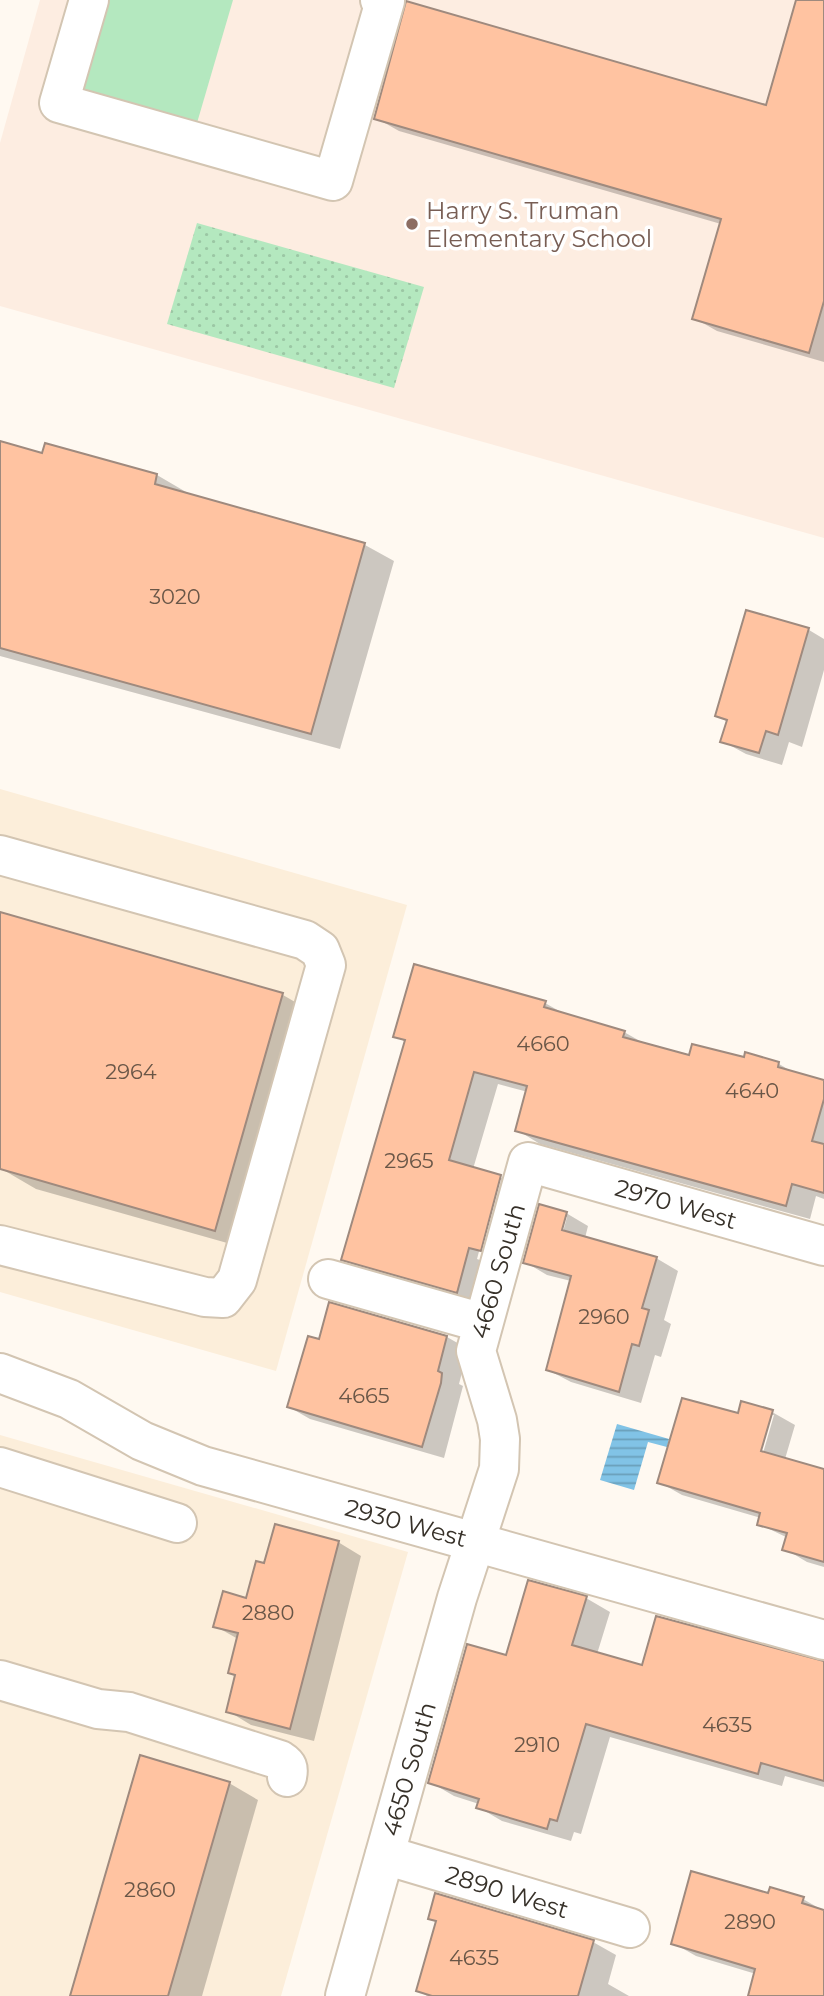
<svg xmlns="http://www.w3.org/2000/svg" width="824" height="1996" font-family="Montserrat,sans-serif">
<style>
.commercial{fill:#fceeda}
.education{fill:#fdede1}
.green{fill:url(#green-dots)}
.pitch{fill:#b4e8bf}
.water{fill:url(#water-rules)}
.shadow{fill:#0003;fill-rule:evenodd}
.building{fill:#ffc3a1;stroke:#9f8a7e;stroke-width:2}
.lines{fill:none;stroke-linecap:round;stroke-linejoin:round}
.minor-casing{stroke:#d3c5b2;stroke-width:42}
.minor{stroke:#fff;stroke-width:38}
.education-dot{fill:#8d6e63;stroke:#fff;stroke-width:2.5}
.labels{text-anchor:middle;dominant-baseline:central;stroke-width:7;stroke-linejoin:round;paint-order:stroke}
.number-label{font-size:21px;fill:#695647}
.education-label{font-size:24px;fill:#785e54;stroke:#fff;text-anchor:start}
.street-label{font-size:24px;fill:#373129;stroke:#fff}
</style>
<defs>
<pattern id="green-dots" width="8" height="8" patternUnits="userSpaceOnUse" patternTransform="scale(1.75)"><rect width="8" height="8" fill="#b4e8bf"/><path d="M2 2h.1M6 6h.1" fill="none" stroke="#9bc7a4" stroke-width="1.8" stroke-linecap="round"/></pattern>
<pattern id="water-rules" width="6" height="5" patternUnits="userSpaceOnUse" patternTransform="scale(1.75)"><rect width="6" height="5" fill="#81c3e6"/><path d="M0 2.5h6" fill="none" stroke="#6a9fba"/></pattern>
</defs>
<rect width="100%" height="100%" fill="#fff9f1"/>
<g class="commercial">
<polygon points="0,789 407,905 276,1371 0,1292"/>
<polygon points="0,1435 408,1552 281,1996 0,1996"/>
</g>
<polygon class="education" points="40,0 824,0 824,538 0,306 0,143"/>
<polygon class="green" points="197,223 424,287 394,388 167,324"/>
<polygon class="pitch" points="89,0 233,0 192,140 59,103"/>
<polygon class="water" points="617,1424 669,1439 667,1447 648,1442 634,1490 600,1480"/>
<g class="shadow">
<polygon points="797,0 824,0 824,362 717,331 694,318 721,224 399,131 376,118 767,107"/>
<polygon points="0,443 43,455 46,445 157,475 186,492 185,494 365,545 394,561 340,749 0,656"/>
<polygon points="747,612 809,630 824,639 824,670 802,747 789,742 782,765 746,754 722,741 728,722 717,715"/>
<polygon points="0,914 283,995 319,1016 252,1250 36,1189 0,1168"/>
<path d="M 545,1003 L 568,1016 L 624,1032 L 647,1045 L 690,1057 L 779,1064 L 798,1075 L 824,1082 L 824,1199 L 816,1196 L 810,1219 L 540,1144 L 517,1130 L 528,1092 L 498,1084 L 473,1169 L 500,1177 L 523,1190 L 481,1305 L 367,1273 L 343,1259 L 406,1042 L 395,1036 ZM 498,1180 L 501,1180 L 480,1260 L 477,1259 Z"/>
<path d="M 566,1213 L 588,1226 L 585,1238 L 656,1258 L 678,1271 L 664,1320 L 671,1324 L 661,1357 L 655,1355 L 641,1403 L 571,1382 L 548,1370 L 571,1281 L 547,1275 L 525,1262 ZM 564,1217 L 567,1217 L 561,1239 L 558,1238 Z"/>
<polygon points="447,1337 468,1349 459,1384 463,1386 444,1458 310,1419 289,1407 320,1341"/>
<path d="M 772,1412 L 795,1425 L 785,1459 L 824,1470 L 824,1567 L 807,1562 L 785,1549 L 788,1538 L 759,1524 L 761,1518 L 682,1495 L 659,1482 L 739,1415 ZM 770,1415 L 774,1415 L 761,1460 L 757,1459 Z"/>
<polygon points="338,1542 361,1556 314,1741 251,1725 228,1711 237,1676 230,1672 238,1639 215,1626 248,1600 265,1565"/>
<polygon points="586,1598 610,1612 597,1654 643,1668 824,1662 824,1787 785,1776 782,1786 610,1737 581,1834 574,1832 571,1841 502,1821 478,1807 479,1804 454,1796 430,1782 508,1657"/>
<polygon points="229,1783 258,1800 202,1996 72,1996"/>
<polygon points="771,1889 803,1899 824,1911 824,1996 749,1996 756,1974 696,1956 673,1943 769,1895"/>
<polygon points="430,1918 593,1942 616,1955 608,1984 629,1996 427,1996 418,1990 438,1922"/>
</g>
<g class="building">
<polygon points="796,0 824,0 824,301 809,353 692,319 721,219 374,119 406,1 766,105"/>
<polygon points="0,441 42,453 45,443 157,474 155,484 365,543 311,734 0,648"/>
<polygon points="746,610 809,628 778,735 766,731 759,753 720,742 727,720 715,716"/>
<polygon points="0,912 283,993 215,1231 0,1169"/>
<polygon points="414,964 546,1001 544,1007 625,1031 623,1037 689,1055 692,1044 744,1057 745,1052 779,1062 778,1067 824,1080 824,1099 812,1141 824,1144 824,1193 792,1184 786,1206 515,1131 527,1086 474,1072 449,1160 501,1175 481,1251 469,1248 457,1293 341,1260 405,1040 393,1037"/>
<polygon points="539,1204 567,1212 562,1230 657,1257 642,1308 649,1310 639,1346 632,1344 619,1392 546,1370 571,1276 523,1263"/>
<polygon points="329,1302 447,1336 438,1371 442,1373 441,1383 422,1447 287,1407 308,1336 319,1339"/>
<polygon points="682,1398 738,1413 741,1401 773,1410 761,1451 824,1469 824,1562 782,1550 787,1533 757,1525 760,1513 657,1483"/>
<polygon points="275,1524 339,1541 290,1729 226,1712 235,1675 228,1673 238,1633 213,1627 223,1591 246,1598 256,1561 264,1563"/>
<polygon points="528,1580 587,1596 572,1645 642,1665 656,1616 824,1661 824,1781 761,1763 758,1774 586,1724 557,1821 550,1819 547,1829 476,1808 479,1799 428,1783 467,1644 506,1655"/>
<polygon points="140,1755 230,1782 168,1996 70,1996"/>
<polygon points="691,1871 768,1893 770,1887 804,1897 802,1903 824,1910 824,1996 748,1996 755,1969 671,1944"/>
<polygon points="435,1893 594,1940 578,1996 432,1996 416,1991 436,1921 428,1919"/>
</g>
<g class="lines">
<g class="minor-casing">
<g id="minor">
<polyline points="89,0 59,103 333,181 385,1 380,0"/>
<polyline points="0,855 305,940 320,950 326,965 237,1280 223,1298 205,1297 0,1245"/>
<polyline points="328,1279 483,1323"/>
<polyline points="0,1373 69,1399 142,1441 203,1466 824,1640"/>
<polyline points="0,1467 177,1523"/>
<path d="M 0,1680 L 98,1709 L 129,1712 L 280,1760 C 288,1765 289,1768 287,1777"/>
<polyline points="385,1855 630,1928"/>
<polyline points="345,1996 457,1598 499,1469 500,1439 497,1420 476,1351 528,1162 824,1246"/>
</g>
</g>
<use href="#minor" class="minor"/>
</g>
<circle class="education-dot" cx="412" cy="224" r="7"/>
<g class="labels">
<g class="number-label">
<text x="175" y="596">3020</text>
<text x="543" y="1043">4660</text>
<text x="131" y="1071">2964</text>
<text x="752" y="1090">4640</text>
<text x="409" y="1160">2965</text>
<text x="604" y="1316">2960</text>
<text x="364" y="1395">4665</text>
<text x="268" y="1612">2880</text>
<text x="727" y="1724">4635</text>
<text x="537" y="1744">2910</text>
<text x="150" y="1889">2860</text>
<text x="750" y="1921">2890</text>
<text x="474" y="1957">4635</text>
</g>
<g class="education-label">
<text x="426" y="210">Harry S. Truman<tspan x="426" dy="28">Elementary School</tspan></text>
</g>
<g class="street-label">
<text transform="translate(676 1204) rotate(16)">2970 West</text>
<text transform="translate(498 1271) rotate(-74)">4660 South</text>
<text transform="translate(406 1523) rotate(15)">2930 West</text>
<text transform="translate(409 1769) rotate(-74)">4650 South</text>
<text transform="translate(507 1892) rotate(17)">2890 West</text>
</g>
</g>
</svg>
